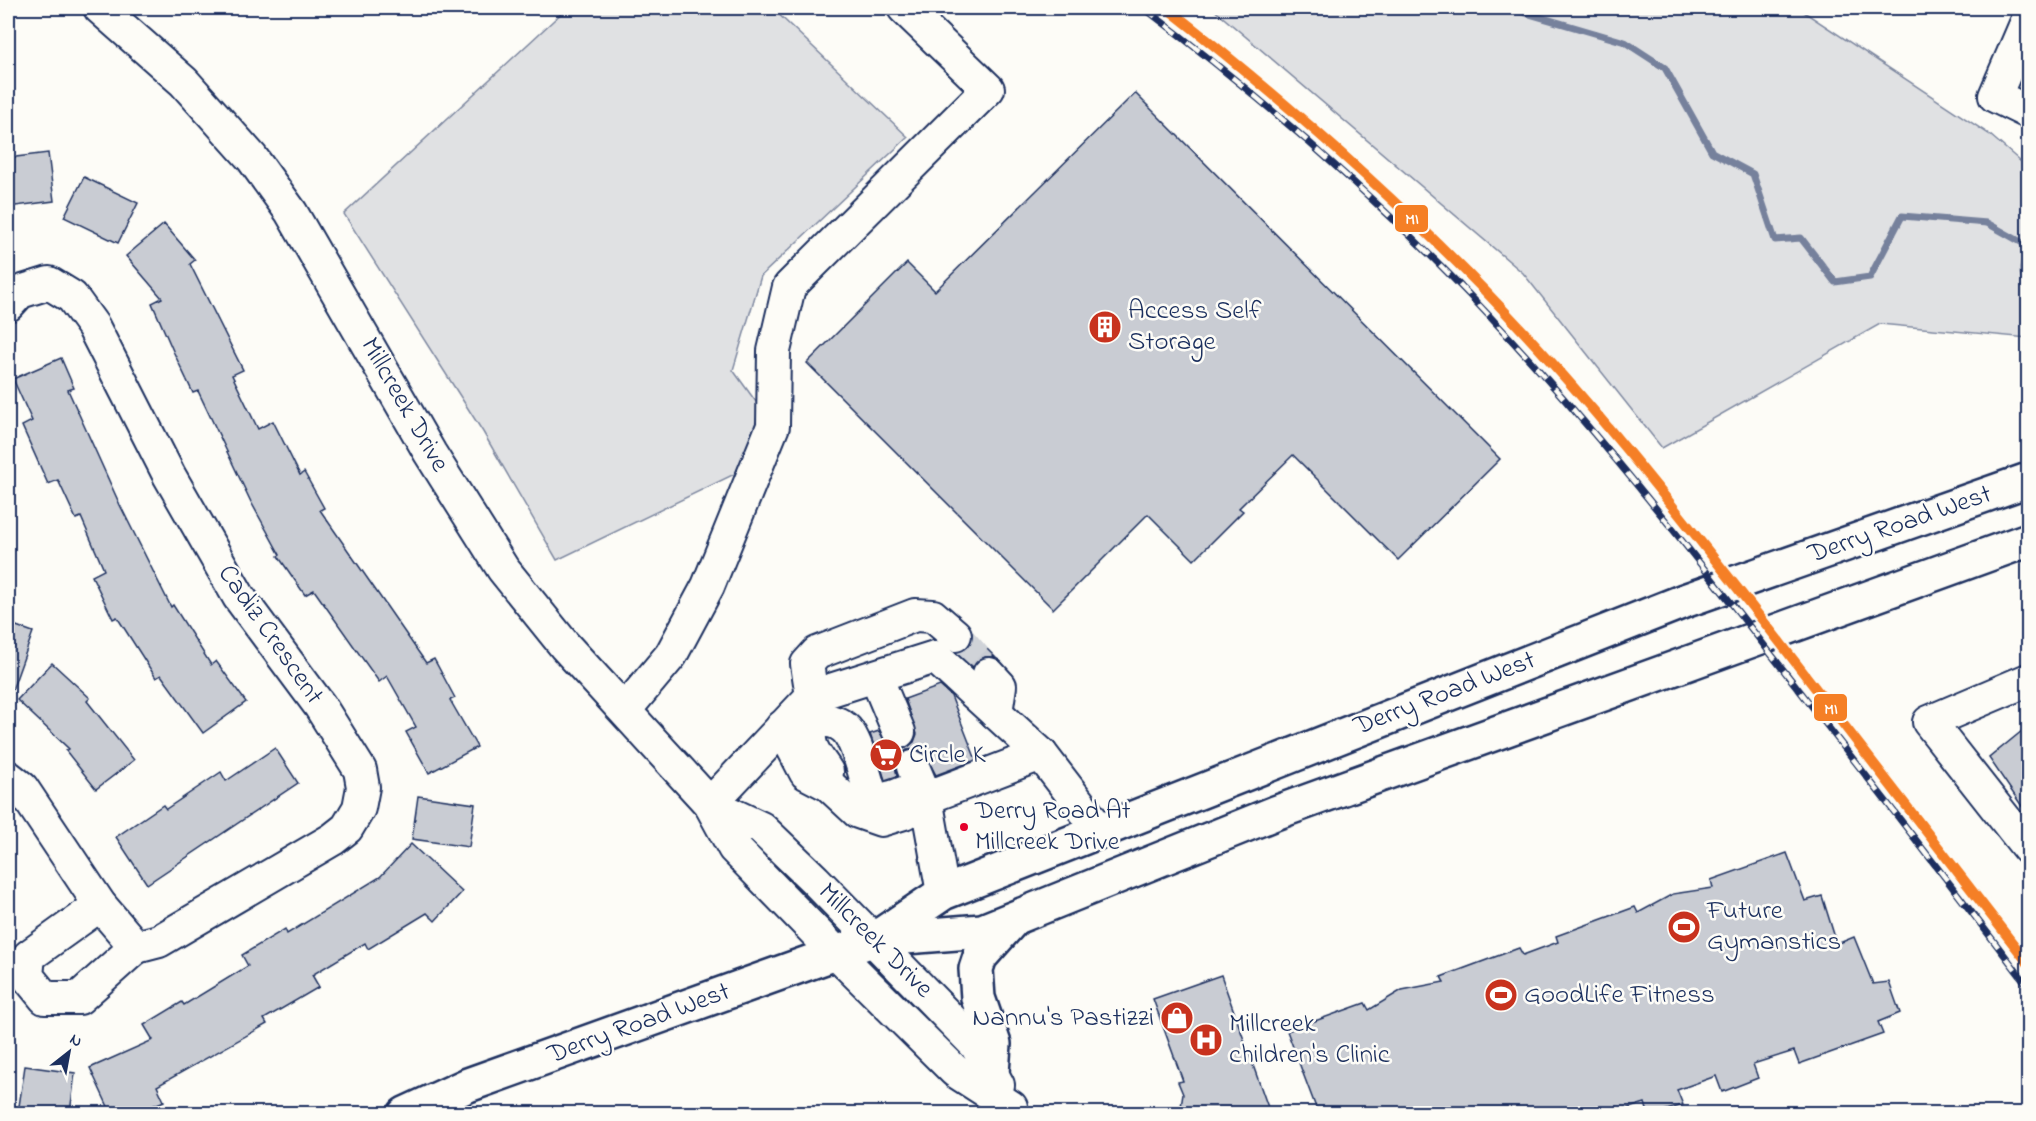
<svg xmlns="http://www.w3.org/2000/svg" width="2036" height="1121" font-family="'Indie Flower',sans-serif">
<style>
.green{fill:#e0e1e3;stroke:#7e88a0;stroke-width:1.5}
.lines{fill:none;stroke-linecap:round;stroke-linejoin:round}
.stream{stroke:#76819c;stroke-width:7}
.building{fill:#c9ccd3;stroke:#1b2f5e;stroke-width:1.5}
.minor-tunnel{stroke:#d0d3d8;stroke-width:32;stroke-dasharray:32 16;stroke-linecap:butt}
.minor-casing{stroke:#1b2f5e;stroke-width:36}
.major-casing{stroke:#1b2f5e;stroke-width:38}
.minor{stroke:#fdfcf7;stroke-width:32}
.major{stroke:#fdfcf7;stroke-width:33}
.rail-casing{stroke:#1b2f5e;stroke-width:7}
.rail{stroke:#fdfcf7;stroke-width:4.5;stroke-dasharray:14;stroke-linecap:butt}
.rail-1-casing{stroke:#fdfcf7;stroke-width:15}
.rail-1{stroke:#f57f25;stroke-width:10}
.bus-dot{fill:#e4002b;stroke:#fdfcf7;stroke-width:2}
.labels{text-anchor:middle;dominant-baseline:central;stroke-width:5;stroke-linejoin:round;paint-order:stroke}
.bus-label{font-size:26px;fill:#1b2f5e;stroke:#fdfcf7;text-anchor:start}
.poi-label{font-size:27px;fill:#1b2f5e;stroke:#fdfcf7;text-anchor:start}
.street-label{font-size:27px;fill:#1b2f5e;stroke:#fdfcf7}
.line-badge{stroke:#fdfcf7;stroke-width:2}
.badge-label{font-size:16px;text-anchor:middle;font-weight:bold;fill:#fff}
</style>
<rect width="100%" height="100%" fill="#fdfcf7"/>
<filter id="ink" filterUnits="userSpaceOnUse"><feTurbulence type="fractalNoise" baseFrequency=".0167" numOctaves="2"/><feDisplacementMap in="SourceGraphic" scale="12" xChannelSelector="R" yChannelSelector="G"/><feConvolveMatrix kernelMatrix="1 2 1 2 8 2 1 2 1" color-interpolation-filters="sRGB"/></filter>
<g filter="url(#ink)">
<g class="green">
<polygon points="567,8 772,8 908,137 761,276 733,370 759,406 747,468 557,560 483,432 344,214"/>
<polygon points="1212,8 1798,8 1989,134 2028,168 2028,338 1880,324 1662,448 1523,273"/>
</g>
<g class="lines">
<g class="stream">
<polyline points="1509,8 1625,42 1665,68 1712,152 1753,174 1775,240 1801,238 1835,282 1870,277 1902,216 1987,223 2028,246"/>
<path d="M 2028,252 C 2023,261 2020,276 2028,285"/>
</g>
</g>
<g class="building">
<polygon points="1135,93 1500,459 1398,560 1293,455 1239,508 1243,511 1194,560 1148,514 1053,609 807,363 907,263 935,291"/>
<polygon points="48,153 54,201 8,207 8,158"/>
<polygon points="84,177 138,203 118,243 64,217"/>
<polygon points="164,224 195,260 190,264 243,370 232,375 258,429 273,421 300,475 304,472 324,508 320,510 426,663 434,659 455,698 450,700 477,747 429,773 406,732 416,727 387,676 379,682 314,590 305,595 278,556 280,555 251,502 198,391 193,393 174,353 152,303 162,298 126,256"/>
<polygon points="61,358 74,388 68,390 120,505 171,607 173,605 211,665 216,661 246,702 203,733 161,675 156,678 117,617 113,619 92,576 104,570 81,517 76,519 58,480 48,484 22,426 32,421 13,379"/>
<polygon points="8,623 33,632 10,696 8,696"/>
<polygon points="972,634 995,657 985,657 973,667 957,652 968,647"/>
<polygon points="52,663 90,698 87,701 134,760 96,789 66,751 69,749 17,700"/>
<polygon points="940,686 951,696 976,760 936,775 924,753 916,749 907,750 899,756 895,764 897,776 885,780 870,734 879,731 889,747 897,750 906,748 914,742 917,734 905,699"/>
<polygon points="2028,726 2028,815 1989,758"/>
<polygon points="275,748 298,783 147,884 116,837 163,805 166,809 221,772 226,781"/>
<polygon points="418,796 475,804 469,847 412,839"/>
<polygon points="411,844 462,892 435,921 427,913 368,949 365,943 312,975 319,987 264,1019 267,1024 157,1086 164,1101 136,1113 111,1113 90,1068 153,1040 144,1025 182,1002 184,1005 248,966 242,955 285,929 287,934 380,877"/>
<polygon points="1787,853 1805,901 1822,896 1837,944 1854,937 1873,984 1889,982 1900,1013 1878,1022 1883,1034 1799,1064 1794,1051 1753,1064 1758,1078 1722,1092 1716,1076 1677,1090 1683,1105 1657,1113 1648,1113 1645,1103 1613,1113 1318,1113 1287,1031 1365,1003 1369,1010 1402,990 1444,982 1441,977 1519,948 1523,955 1558,942 1556,936 1635,907 1638,913 1673,894 1713,888 1711,880"/>
<polygon points="1221,975 1270,1113 1180,1113 1183,1094 1178,1082 1183,1081 1153,999"/>
<polygon points="25,1066 75,1073 70,1113 18,1113"/>
</g>
<g class="lines">
<polyline class="minor-tunnel" points="955,635 989,674"/>
<g class="minor-casing">
<g id="minor">
<polyline points="100,8 184,82 252,158 291,212 430,453 503,569 565,646 710,804 734,848 837,954 955,1071 1011,1107"/>
<polyline points="2028,19 1995,96 2028,112"/>
<polyline points="8,305 20,292 49,283 72,297 93,326 169,475 239,597 320,706 360,770 363,787 359,808 347,828 333,839 159,941 136,947 100,905 22,788 8,777"/>
<polyline points="989,674 1000,686 996,713"/>
<polyline points="876,677 899,732"/>
<polyline points="2028,680 1929,722 2028,848"/>
<polyline points="812,696 807,664 817,653 915,615 933,616 955,635"/>
<polyline points="625,710 671,655 708,586 773,426 774,351 789,287 988,89 904,8"/>
<polyline points="782,727 806,773 829,785 858,812 881,820 904,813 926,798 943,893"/>
<polyline points="913,767 926,798 1041,754"/>
<path d="M 827,772 C 821,761 811,753 810,740 C 808,715 838,717 849,733 C 860,750 864,775 871,794 C 883,804 896,795 909,791"/>
<polyline points="710,804 812,696 935,657 1041,754 1101,832"/>
<polyline points="710,804 761,828 815,880 976,1045 998,1085"/>
<polyline points="100,905 29,956 27,976 45,998 79,998 136,947"/>
</g>
</g>
<g class="major-casing">
<g id="major">
<polyline points="880,939 982,931 1275,813 2028,540"/>
<polyline points="992,1073 994,1044 978,998 976,969 980,957 1013,920"/>
<polyline points="405,1114 468,1085 875,939 943,893 1684,601 2028,480"/>
</g>
</g>
<use href="#minor" class="minor"/>
<use href="#major" class="major"/>
<g class="rail-casing">
<path id="rail" d="M 1144,8 C 1251,89 1354,178 1449,274 C 1564,391 1667,520 1767,649 C 1855,761 1942,873 2028,986"/>
</g>
<use href="#rail" class="rail"/>
<g class="rail-1-casing">
<path id="rail-1" d="M 1167,8 C 1293,107 1413,212 1522,330 C 1615,430 1698,538 1782,645 C 1864,751 1946,857 2028,963"/>
</g>
<use href="#rail-1" class="rail-1"/>
</g>
</g>
<defs>
<g id="building-disc" transform="scale(1.725)"><circle r="9.5" fill="#c8321e" stroke="#fdfcf7"/><path d="M-4-6H4V6H1V3H-1V6H-4ZM-2.5-4.3h1.7v1.8h-1.7ZM.8-4.3h1.7v1.8H.8ZM-2.5-1h1.7V.8h-1.7ZM.8-1h1.7V.8H.8Z" fill="#fff"/></g>
<g id="supermarket-disc" transform="scale(1.725)"><circle r="9.5" fill="#c8321e" stroke="#fdfcf7"/><path d="M-6-5.5h2.5l.6 2H6L4.5 2H-2.5L-4.4-4H-6ZM-1.5 3.2a1.3 1.3 0 1 0 .1 0ZM3 3.2a1.3 1.3 0 1 0 .1 0Z" fill="#fff"/></g>
<g id="stadium-disc" transform="scale(1.725)"><circle r="9.5" fill="#c8321e" stroke="#fdfcf7"/><path d="M0-5a6.5 5 0 1 0 0 10a6.5 5 0 1 0 0-10ZM-3.5-1.8h7v3.6h-7Z" fill="#fff"/></g>
<g id="shop-disc" transform="scale(1.725)"><circle r="9.5" fill="#c8321e" stroke="#fdfcf7"/><path d="M-5-2.5h2.3a2.7 3.5 0 0 1 5.4 0H5L5.5 6h-11ZM-1.5-2.5h3a1.5 2.3 0 0 0-3 0Z" fill="#fff"/></g>
<g id="hospital-disc" transform="scale(1.725)"><circle r="9.5" fill="#c8321e" stroke="#fdfcf7"/><path d="M-5-5h3v3.5h4V-5h3V5h-3V1.5h-4V5h-3Z" fill="#fff"/></g>
</defs>
<g fill-rule="evenodd">
<use href="#building-disc" x="1105" y="327"/>
<use href="#supermarket-disc" x="886" y="755"/>
<use href="#stadium-disc" x="1684" y="927"/>
<use href="#stadium-disc" x="1501" y="995"/>
<use href="#shop-disc" x="1177" y="1018"/>
<use href="#hospital-disc" x="1206" y="1040"/>
</g>
<circle class="bus-dot" cx="964" cy="827" r="5"/>
<g class="labels">
<g class="bus-label">
<text x="975" y="812">Derry Road At<tspan x="975" dy="31">Millcreek Drive</tspan></text>
</g>
<g class="poi-label">
<text x="1128" y="311">Access Self<tspan x="1128" dy="31">Storage</tspan></text>
<text x="909" y="755">Circle K</text>
<text x="1707" y="911">Future<tspan x="1707" dy="31">Gymanstics</tspan></text>
<text x="1524" y="995">GoodLife Fitness</text>
<text x="1154" y="1018" text-anchor="end">Nannu's Pastizzi</text>
<text x="1229" y="1024">Millcreek<tspan x="1229" dy="31">children's Clinic</tspan></text>
</g>
<g class="street-label">
<text transform="translate(404 405) rotate(60)">Millcreek Drive</text>
<text transform="translate(1900 525) rotate(-19)">Derry Road West</text>
<text transform="translate(270 635) rotate(55)">Cadiz Crescent</text>
<text transform="translate(1445 694) rotate(-21)">Derry Road West</text>
<text transform="translate(875 941) rotate(45)">Millcreek Drive</text>
<text transform="translate(639 1024) rotate(-20)">Derry Road West</text>
</g>
</g>
<g class="line-badge">
<rect x="1394" y="204" width="35" height="29" rx="6" fill="#f57f25"/>
<rect x="1813" y="693" width="35" height="29" rx="6" fill="#f57f25"/>
</g>
<g class="badge-label">
<text x="1412" y="224">MI</text>
<text x="1831" y="714">MI</text>
</g>
<rect width="2036" height="1121" fill="none" stroke="#fdfcf7" stroke-width="30"/>
<rect x="15" y="15" width="2006" height="1091" fill="none" stroke="#1b2f5e" stroke-width="2" filter="url(#ink)"/>
<g transform="translate(69 1052) rotate(31)" stroke="#fdfcf7" stroke-width="4.5" paint-order="stroke">
<path d="M0-4.5L10 22L0 15L-10 22Z" fill="#1b2f5e"/>
<text y="-9" font-size="16" font-weight="bold" text-anchor="middle" fill="#1b2f5e">N</text>
</g>
</svg>
